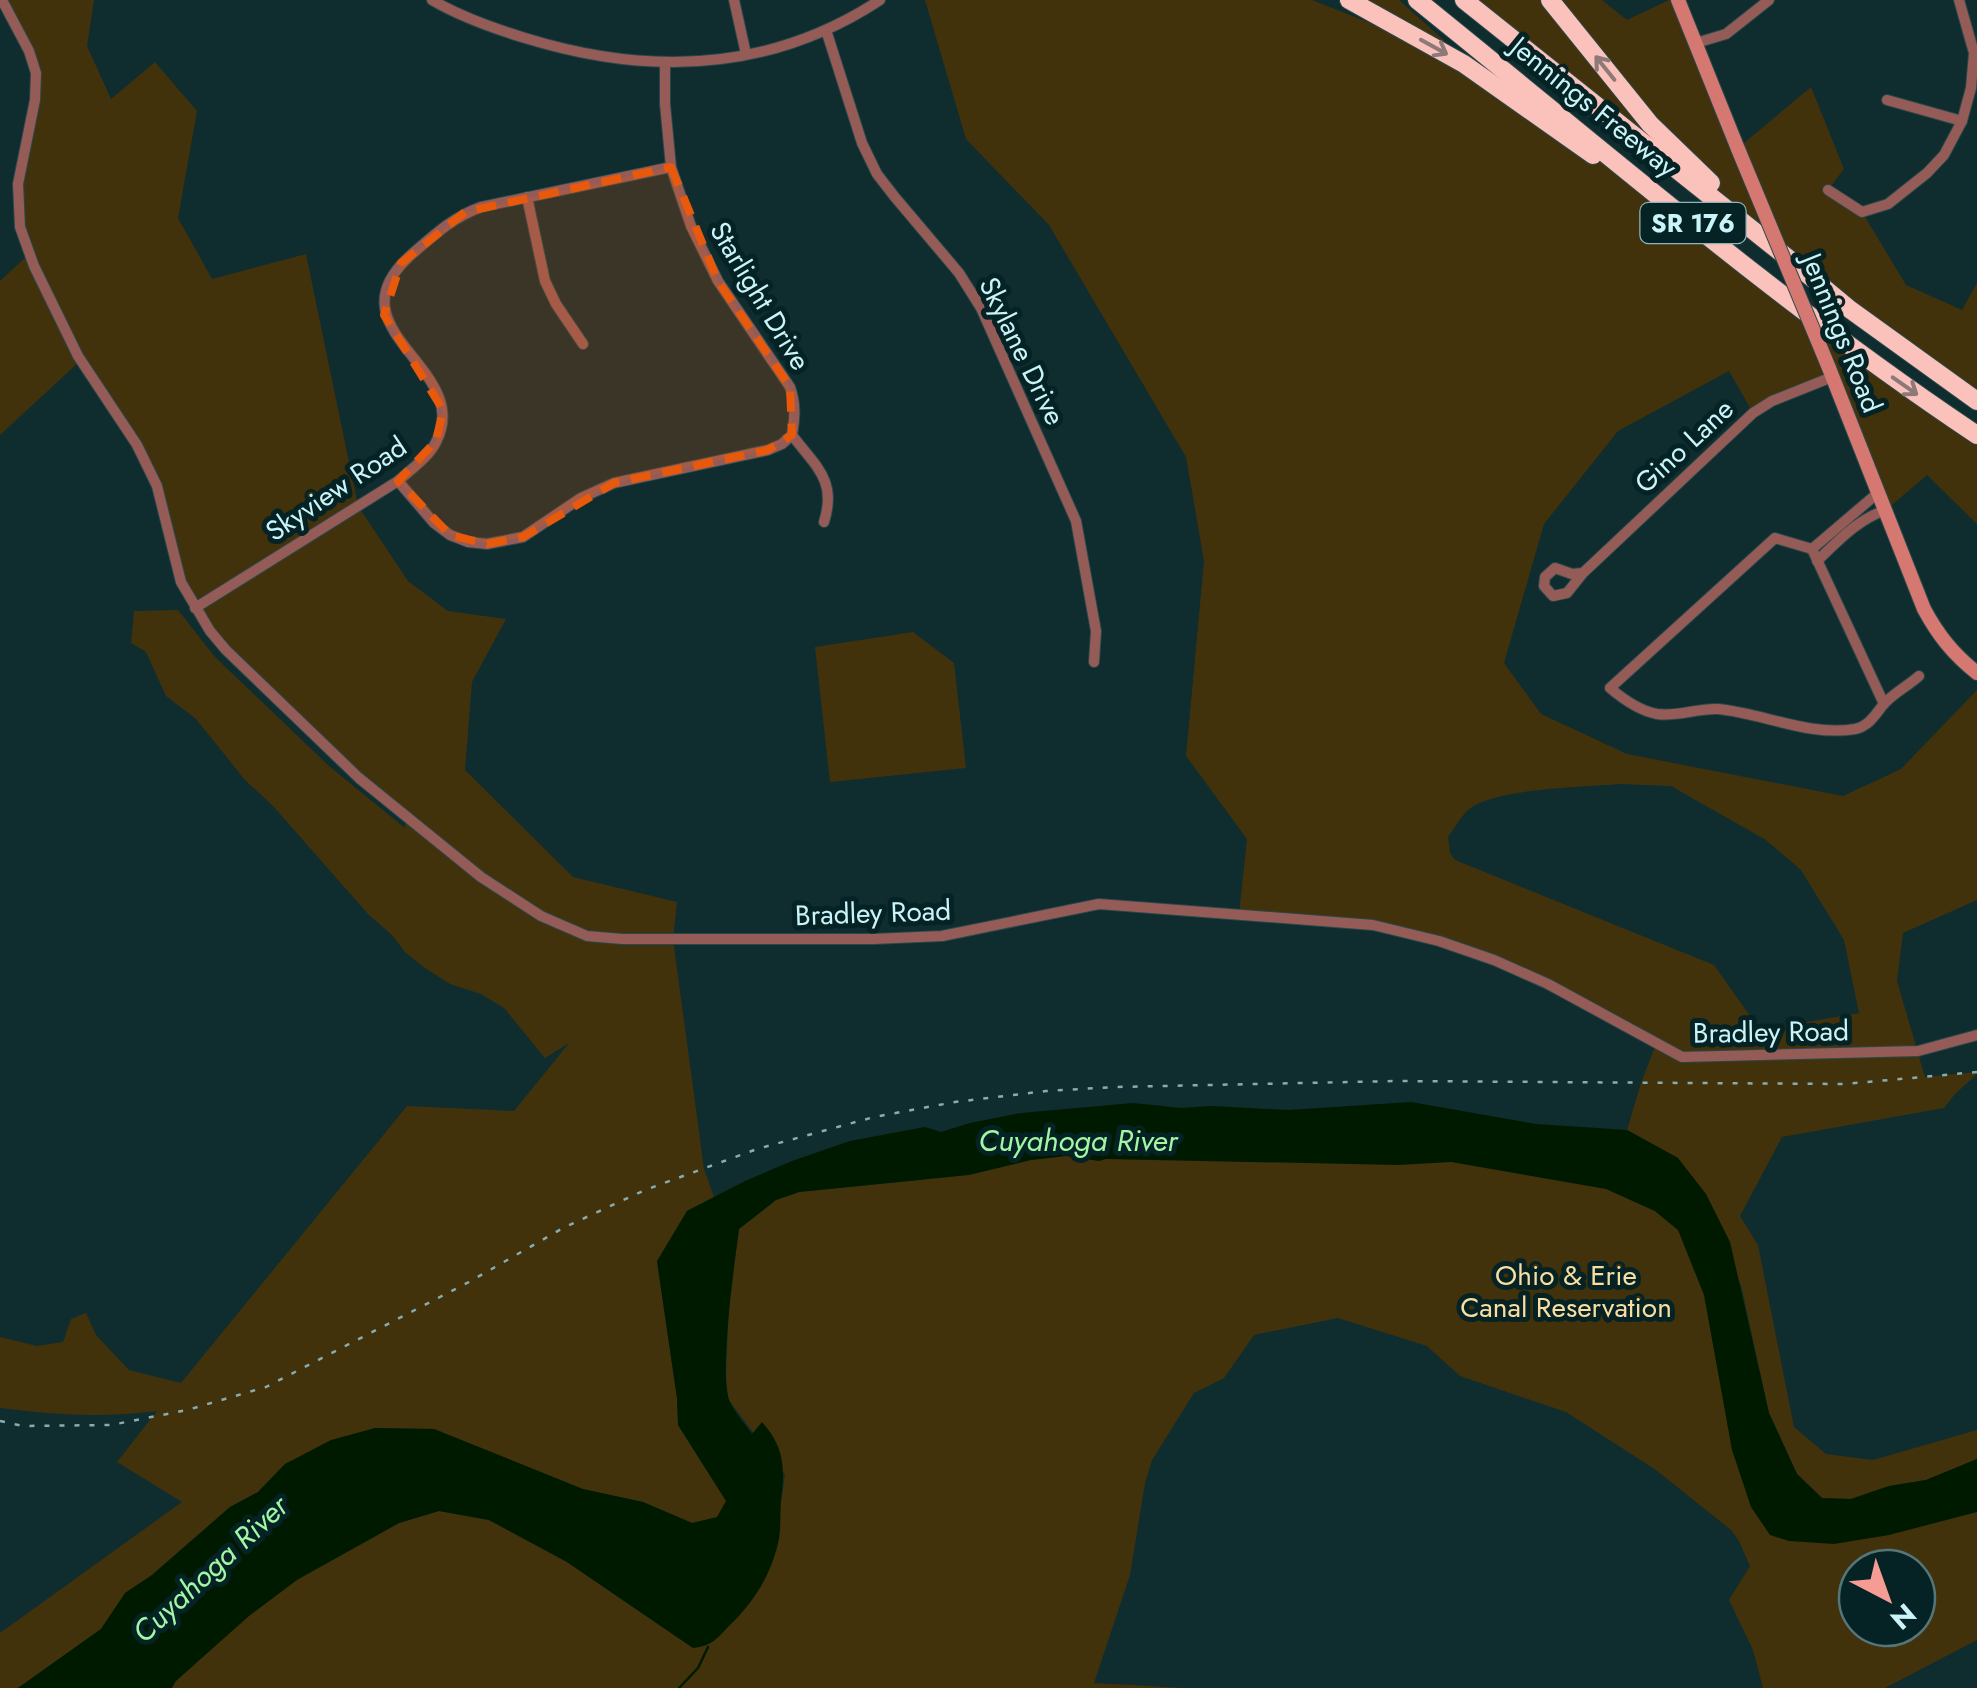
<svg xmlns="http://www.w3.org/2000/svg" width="1977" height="1688" font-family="Jost,sans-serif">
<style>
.green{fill:#42320c;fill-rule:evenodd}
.water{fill:#001a00}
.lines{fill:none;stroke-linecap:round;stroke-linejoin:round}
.stream{stroke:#001a00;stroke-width:2.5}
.street-casing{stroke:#29484b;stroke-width:12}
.secondary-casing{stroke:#29484b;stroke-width:16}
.highway-casing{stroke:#29484b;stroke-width:20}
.street{stroke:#955c57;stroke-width:10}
.secondary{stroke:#d47871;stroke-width:14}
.highway{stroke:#fbc1bb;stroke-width:18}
.rail{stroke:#88adb1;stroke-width:2.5;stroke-dasharray:5 10;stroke-linecap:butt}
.secondary-bridge-casing{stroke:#29484b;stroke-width:16;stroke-linecap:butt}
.secondary-bridge{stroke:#d47871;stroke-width:14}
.oneway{stroke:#8c7978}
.marked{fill:#e8590c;fill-opacity:0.2;stroke:#e8590c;stroke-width:8;stroke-dasharray:20 12;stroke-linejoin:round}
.labels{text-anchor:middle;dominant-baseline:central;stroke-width:10;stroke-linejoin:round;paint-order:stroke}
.shield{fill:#052225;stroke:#8fb5b9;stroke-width:2.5}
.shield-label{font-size:25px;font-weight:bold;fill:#caf4f9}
.street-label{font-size:28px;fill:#caf4f9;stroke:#052225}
.park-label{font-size:28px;fill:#fadda0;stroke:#052225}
.water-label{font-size:30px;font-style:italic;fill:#a1f7a4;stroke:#052225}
</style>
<rect width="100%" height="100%" fill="#0f2c2f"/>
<g class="green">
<path d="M 2,0 L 94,0 L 87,46 L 111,99 L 155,62 L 197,111 L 178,218 L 212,279 L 306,254 L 358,506 L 408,581 L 448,611 L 506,619 L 472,682 L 465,770 L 573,877 L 677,902 L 673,939 L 704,1169 L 714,1197 L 687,1211 L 657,1262 L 677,1398 L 678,1425 L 727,1502 L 717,1518 L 692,1523 L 643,1502 L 582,1489 L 434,1429 L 375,1428 L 285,1464 L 258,1492 L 230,1507 L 152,1575 L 126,1593 L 101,1629 L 18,1688 L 0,1688 L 0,1633 L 182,1502 L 117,1462 L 157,1411 C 105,1418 52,1415 0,1408 L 0,1337 L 37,1346 L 63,1342 L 71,1319 L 86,1313 L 96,1335 L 129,1370 L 181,1383 L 407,1106 L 514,1111 L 569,1043 L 545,1058 L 504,1008 L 481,994 L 450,984 L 422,966 L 405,952 L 391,934 L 368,914 L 273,806 L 245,780 L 196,719 L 166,696 L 146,652 L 131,643 L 134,611 L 178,610 L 215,657 L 329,766 L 405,828 L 405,816 L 226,650 L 181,582 L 157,486 L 80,361 L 0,435 L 0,281 L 29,254 L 17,205 L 36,73 Z"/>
<path d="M 925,0 L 1312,0 L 1439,50 L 1603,161 L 1977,435 L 1977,524 L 1927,475 L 1886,510 L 1833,377 L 1753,413 L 1729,371 L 1618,431 L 1544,524 L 1504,663 L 1541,714 L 1627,754 L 1843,796 L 1901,769 L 1977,690 L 1977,900 L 1903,933 L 1897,981 L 1925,1077 L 1977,1072 L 1977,1074 L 1955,1094 L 1944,1108 L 1782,1137 L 1740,1216 L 1758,1245 L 1794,1427 L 1826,1454 L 1873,1460 L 1977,1430 L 1977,1459 L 1926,1480 L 1889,1486 L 1851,1499 L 1822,1498 L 1797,1474 L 1769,1413 L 1741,1285 L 1678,1158 L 1627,1130 L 1641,1083 L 1656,1044 L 1494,960 L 1373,925 L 1239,915 L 1247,839 L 1186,756 L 1204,561 L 1186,457 L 1049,225 L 966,139 ZM 1620,784 L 1671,786 L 1766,840 L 1801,870 L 1844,940 L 1859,1013 L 1760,1030 L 1714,965 L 1455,860 L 1450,853 L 1448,837 C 1454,829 1460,818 1467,811 C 1490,788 1585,787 1620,784 Z"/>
<polygon points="1360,0 1399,0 1447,43 1447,48"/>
<polygon points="1464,0 1602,0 1627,20 1669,0 1678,0 1738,148 1811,87 1844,169 1828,190 1862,212 1906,285 1962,310 1977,283 1977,401 1912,356 1747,215 1692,167 1650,124 1631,134"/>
<polygon points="913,632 954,663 966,768 830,782 815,647"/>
<path d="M 1448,1153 L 1579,1176 L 1655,1211 L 1678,1230 L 1711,1299 L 1730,1438 L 1751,1507 L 1977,1510 L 1977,1640 L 1885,1688 L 1763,1688 L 1753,1650 L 1729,1600 L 1750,1566 L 1739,1541 L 1731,1530 L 1656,1470 L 1566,1412 L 1460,1376 L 1427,1346 L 1338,1318 L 1254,1335 L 1224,1378 L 1194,1393 L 1152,1460 L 1145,1483 L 1130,1575 L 1094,1683 L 1184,1688 L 120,1688 L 307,1540 L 350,1550 L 399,1523 L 439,1511 L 489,1520 L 567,1562 L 693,1648 L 781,1503 L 785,1475 L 728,1399 L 726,1376 L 730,1276 L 735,1259 L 739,1229 L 776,1200 L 799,1192 L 920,1180 L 1030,1160 L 1066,1156 ZM 1857,1568 L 1917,1568 L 1917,1628 L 1857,1628 Z"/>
</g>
<path class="water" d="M 1411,1102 L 1536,1124 L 1627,1130 L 1678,1158 L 1706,1194 L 1730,1242 L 1769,1413 L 1797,1474 L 1822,1498 L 1851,1499 L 1889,1486 L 1926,1480 L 1977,1459 L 1977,1512 L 1889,1535 L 1834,1544 L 1789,1541 L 1770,1535 L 1751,1507 L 1732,1450 L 1704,1295 L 1678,1230 L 1655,1211 L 1606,1189 L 1451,1162 L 1398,1165 L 1106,1159 L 1099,1161 L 1066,1156 L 1031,1160 L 969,1175 L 799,1192 L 776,1200 L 739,1229 C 735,1261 718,1377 730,1402 C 735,1413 745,1424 752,1434 L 762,1422 C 785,1448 785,1468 781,1500 C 780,1513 781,1526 779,1539 C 772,1573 755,1601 730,1625 C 716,1639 713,1646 693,1648 L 567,1562 L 489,1520 L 439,1511 L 399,1523 L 297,1580 L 249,1616 L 176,1681 L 172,1688 L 18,1688 L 101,1629 L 125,1593 L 152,1575 L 230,1507 L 258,1492 L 285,1464 L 331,1440 L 375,1428 L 434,1429 L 583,1489 L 643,1502 L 692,1523 L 717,1517 L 726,1501 L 678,1425 L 677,1398 L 657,1261 L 687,1211 L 745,1181 L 792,1161 L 850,1141 L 925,1127 L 941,1132 L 970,1123 L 1021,1113 L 1133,1103 L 1181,1108 L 1211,1106 L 1289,1110 Z"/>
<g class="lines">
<polyline class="stream" points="679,1688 698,1668 708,1647"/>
<g class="street-casing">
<g id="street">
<polyline points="2,0 29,51 36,73 35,100 18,184 20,227 34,266 78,356 137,445 157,486 181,582 210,631 226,650 359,778 481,877 541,916 587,936 622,939 873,939 942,936 1099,904 1373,925 1439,941 1494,960 1548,984 1682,1057 1918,1051 1977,1035"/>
<path d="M 432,0 C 461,17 492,28 525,38 C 648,76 769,73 880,0"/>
<polyline points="734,0 746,54"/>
<polyline points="826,30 862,143 877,174 894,196 959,273 981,308 1076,521 1096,631 1094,662"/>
<polyline points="1696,43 1726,34 1769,0"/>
<path d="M 665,63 L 665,104 L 671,167 L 691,226 L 718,281 L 790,387 C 796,404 795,418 792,435"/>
<polyline points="1887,100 1962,121"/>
<polyline points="1828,190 1862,212 1888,204 1927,173 1944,155 1962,121 1971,88 1974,53 1959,0"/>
<polyline points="527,197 545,281 556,304 583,344"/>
<path d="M 792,435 C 816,467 837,480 824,522"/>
<polyline points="398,481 434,523 450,535 468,542 487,544 523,537 581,498 614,483 768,450 782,444 792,435"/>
<path d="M 1812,549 L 1775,538 L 1610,688 C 1623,699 1640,711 1657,714 C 1678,717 1697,708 1718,709 C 1762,713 1810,737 1855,729 C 1869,726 1875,715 1883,705 C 1892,694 1908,686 1919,676"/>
<polyline points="1812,549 1884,704"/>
<polyline points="1812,549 1879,492"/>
<path d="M 1817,561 C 1838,541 1858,519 1886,510"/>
<polyline points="1583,573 1572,574 1555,568 1545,577 1544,586 1553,596 1567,593 1583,573 1753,413 1772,401 1832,377"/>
<path d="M 195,608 L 398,481 C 411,469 428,458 436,442 C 475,367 325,330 412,254 C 434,235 453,217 481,207 L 671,167"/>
</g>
</g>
<g class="secondary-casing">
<g id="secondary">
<polyline points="1678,0 1738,149"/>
<path d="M 1829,368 L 1924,609 C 1938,635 1953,654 1977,673"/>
</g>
</g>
<g class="highway-casing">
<g id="highway">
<polyline points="1349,0 1464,64 1593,155"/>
<path d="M 1417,0 C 1601,148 1780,304 1977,435"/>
<polyline points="1464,0 1794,263 1848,308 1977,401"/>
<polyline points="1550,0 1650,124 1711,183"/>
</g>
</g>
<use href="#street" class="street"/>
<use href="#secondary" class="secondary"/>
<use href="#highway" class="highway"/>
<polyline class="rail" points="0,1421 23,1426 111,1425 187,1410 266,1387 469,1282 563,1228 645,1190 757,1149 874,1117 955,1102 1046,1091 1116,1087 1397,1081 1845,1084 1977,1072"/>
<g class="secondary-bridge-casing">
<polyline id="secondary-bridge" points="1738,149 1829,368"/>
</g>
<use href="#secondary-bridge" class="secondary-bridge"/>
</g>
<defs><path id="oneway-shaft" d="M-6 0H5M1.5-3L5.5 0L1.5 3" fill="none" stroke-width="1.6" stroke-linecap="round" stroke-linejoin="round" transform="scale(2.5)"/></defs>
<g class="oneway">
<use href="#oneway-shaft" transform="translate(1434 47) rotate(29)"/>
<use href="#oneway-shaft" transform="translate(1605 68) rotate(-129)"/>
<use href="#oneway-shaft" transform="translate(1905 386) rotate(35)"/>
</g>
<path class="marked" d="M 671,167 L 718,281 L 790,387 L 792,435 L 768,450 L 614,483 L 523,537 L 487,544 L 450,535 L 398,481 L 436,441 L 443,410 L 384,315 L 401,263 L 465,212 Z"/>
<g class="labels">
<rect class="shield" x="1640.5" y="203" width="105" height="40" rx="8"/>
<g class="shield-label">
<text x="1693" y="223">SR 176</text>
</g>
<g class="street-label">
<text transform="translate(1594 107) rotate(39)">Jennings Freeway</text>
<text transform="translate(760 296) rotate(59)">Starlight Drive</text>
<text transform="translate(1842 333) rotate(68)">Jennings Road</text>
<text transform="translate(1022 351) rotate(64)">Skylane Drive</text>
<text transform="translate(1684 446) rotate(-43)">Gino Lane</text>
<text transform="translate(336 489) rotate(-34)">Skyview Road</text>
<text transform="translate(873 913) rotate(-2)">Bradley Road</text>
<text transform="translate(1771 1032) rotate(-1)">Bradley Road</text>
</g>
<g class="park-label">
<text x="1566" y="1275">Ohio &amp; Erie<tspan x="1566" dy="32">Canal Reservation</tspan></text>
</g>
<g class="water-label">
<text x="1078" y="1140">Cuyahoga River</text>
<text transform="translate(210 1569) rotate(-43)">Cuyahoga River</text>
</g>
</g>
<g transform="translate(1887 1598) rotate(139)"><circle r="48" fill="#052225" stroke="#54767a" stroke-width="2.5"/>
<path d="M0-8L18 38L0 25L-18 38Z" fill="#f59c94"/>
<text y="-15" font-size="28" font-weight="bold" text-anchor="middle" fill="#caf4f9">N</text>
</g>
</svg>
